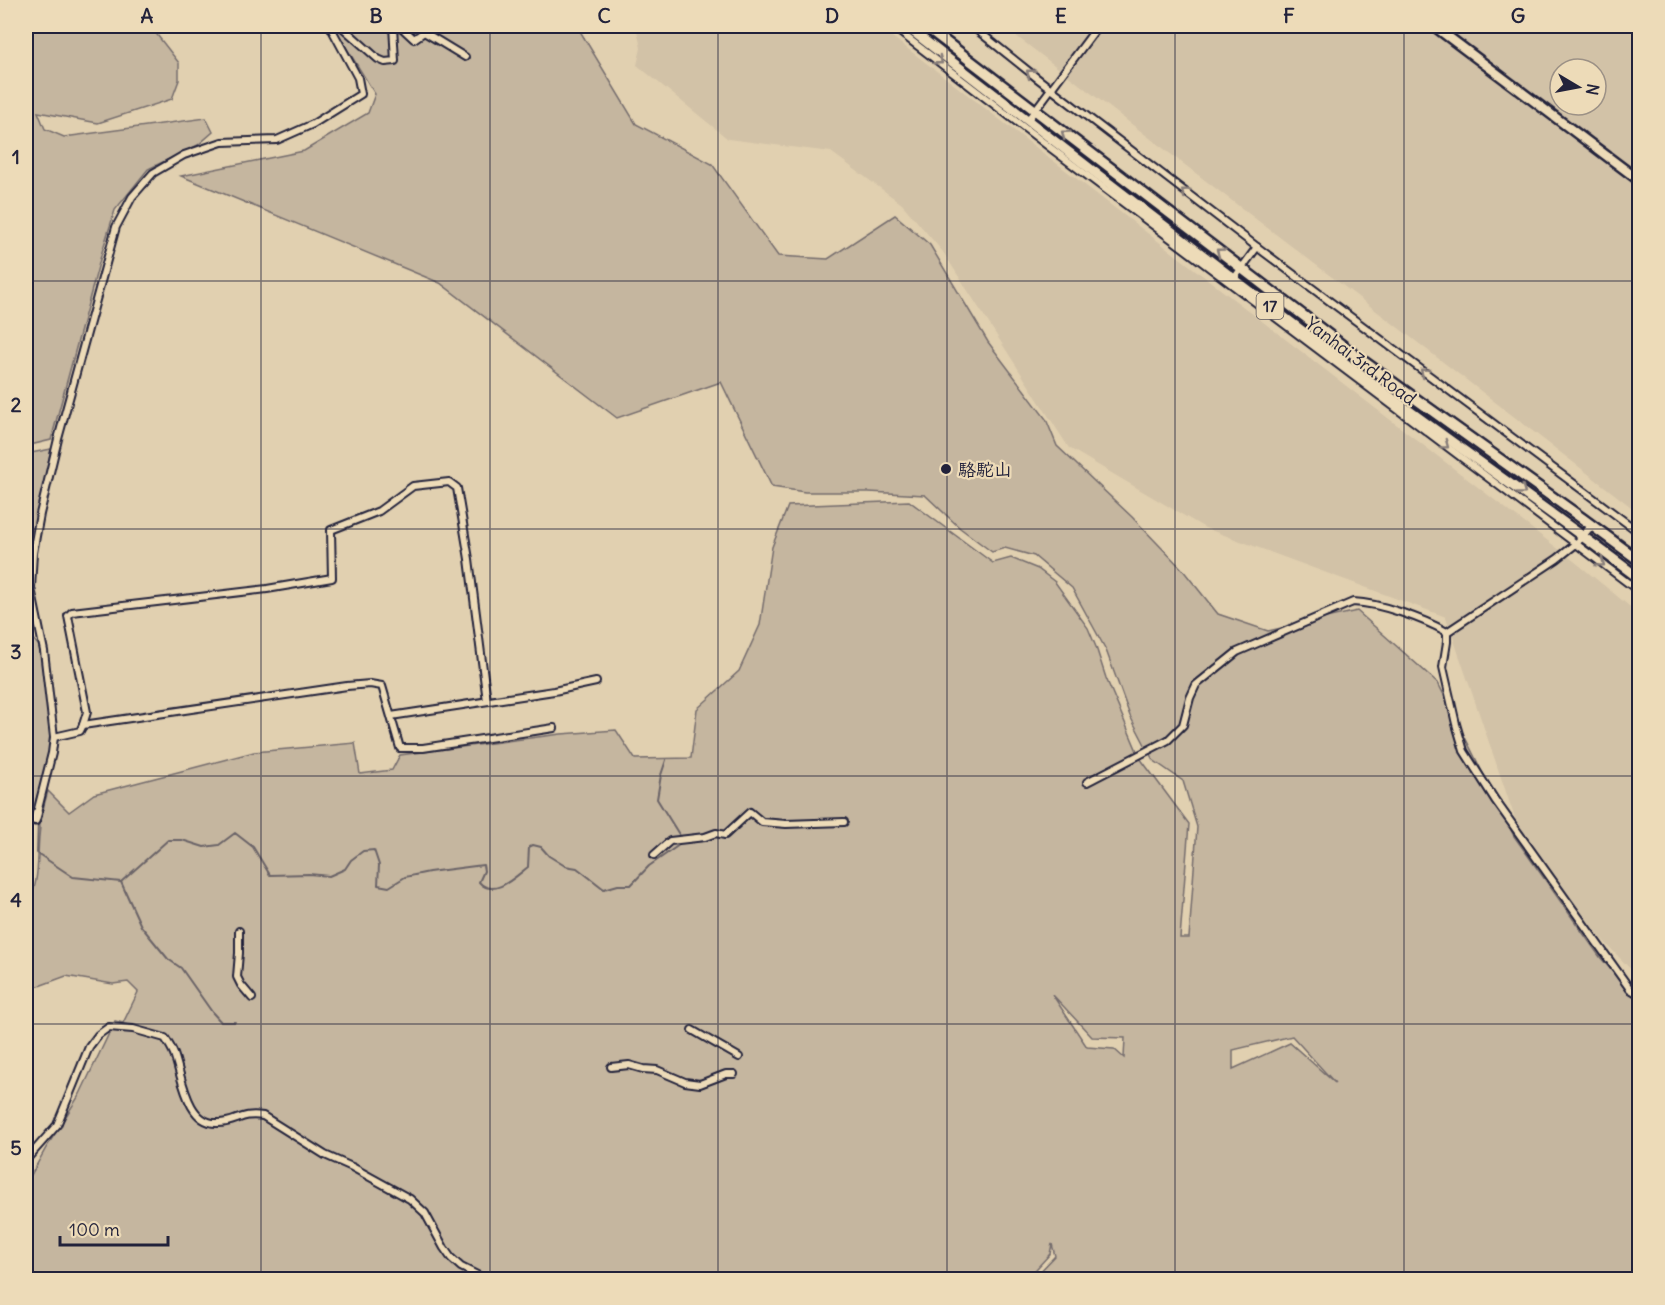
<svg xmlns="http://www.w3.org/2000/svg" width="1665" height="1305" font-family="Delius,'LXGW WenKai TC',sans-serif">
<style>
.built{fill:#d2c2a7;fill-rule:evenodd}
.green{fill:#c5b69f;stroke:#746c6d;stroke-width:1.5;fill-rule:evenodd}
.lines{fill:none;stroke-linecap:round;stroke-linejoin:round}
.stream{stroke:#6b6467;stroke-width:2}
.street-casing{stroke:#22223b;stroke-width:10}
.secondary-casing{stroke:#22223b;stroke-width:13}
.primary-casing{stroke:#22223b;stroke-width:14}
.street{stroke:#eddbb8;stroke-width:6}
.secondary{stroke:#eddbb8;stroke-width:8}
.primary{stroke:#eddbb8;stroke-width:9}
.oneway{stroke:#887e7a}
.grid{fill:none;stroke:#22223b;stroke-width:1.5;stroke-opacity:0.55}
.poi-dot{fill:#22223b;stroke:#eddbb8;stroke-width:2}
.labels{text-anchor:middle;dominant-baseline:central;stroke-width:4.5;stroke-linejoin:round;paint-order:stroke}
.shield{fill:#eddbb8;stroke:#5f5a60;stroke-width:1.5}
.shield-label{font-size:16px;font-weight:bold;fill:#22223b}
.street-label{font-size:18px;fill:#22223b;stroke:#eddbb8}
.poi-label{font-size:18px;fill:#22223b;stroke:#eddbb8;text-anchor:start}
.neatline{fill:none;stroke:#22223b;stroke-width:2}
.grid-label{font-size:20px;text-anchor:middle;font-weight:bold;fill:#22223b}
</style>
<rect width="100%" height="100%" fill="#e1d0b0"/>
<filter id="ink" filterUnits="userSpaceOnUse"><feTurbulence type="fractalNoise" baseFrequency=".0167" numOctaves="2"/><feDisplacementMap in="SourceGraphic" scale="12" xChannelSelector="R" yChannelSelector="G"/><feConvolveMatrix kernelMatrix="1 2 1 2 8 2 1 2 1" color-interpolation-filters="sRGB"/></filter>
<g filter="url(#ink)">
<g class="built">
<polygon points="636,26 878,26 1574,561 1639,614 1639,978 1531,865 1446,617 1205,528 1069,448 943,252 902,204 831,152 728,139 637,65 641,48"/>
<path d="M 1003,26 L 1639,26 L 1639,513 L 1417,342 ZM 1560,69 L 1596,69 L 1596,105 L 1560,105 Z"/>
</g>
<g class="green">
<polygon points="26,26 117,26 121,29 151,27 179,63 179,80 172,99 98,123 38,112 45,129 64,137 206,118 213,132 198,145 148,169 115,210 102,252 51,440 26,446"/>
<path d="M 333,26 L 577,26 L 636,124 L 712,164 L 778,256 L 828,259 L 895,215 L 930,245 L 988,342 L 1046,419 L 1057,446 L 1132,517 L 1182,569 L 1218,614 L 1268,631 L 1357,611 L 1438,683 L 1514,836 L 1600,957 L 1639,1002 L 1639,1279 L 1033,1279 L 1055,1256 L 1052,1244 L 1050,1254 L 1026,1280 L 26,1279 L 26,1180 L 31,1175 L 46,1148 L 80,1094 L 115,1021 L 123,1023 L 138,992 L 128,982 L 113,984 L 66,976 L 39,986 L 26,989 L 26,905 C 40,886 37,860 39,837 C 40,821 43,807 48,791 L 69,812 L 94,794 L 254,752 L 355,743 L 360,774 L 392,770 L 400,755 L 561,734 L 616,730 L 635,759 L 691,758 L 697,709 L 739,671 L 760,625 L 772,547 L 788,506 L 909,501 L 993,563 L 1011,558 L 1038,569 L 1055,582 L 1088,628 L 1096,647 L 1106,678 L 1140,758 L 1189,824 L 1180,938 L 1189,938 L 1197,827 L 1183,781 L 1153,760 L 1130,716 L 1106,650 L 1072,588 L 1034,556 L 1005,548 L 992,552 L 960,528 L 925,495 L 869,492 L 805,492 L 772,487 L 721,382 L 617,418 L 440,283 L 181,176 L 304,151 L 368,113 L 375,94 ZM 1052,994 L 1092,1037 L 1125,1038 L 1124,1058 L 1114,1049 L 1087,1047 ZM 1292,1036 L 1335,1083 L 1290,1043 L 1233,1069 L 1233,1050 Z"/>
<polygon points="51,449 26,566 26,454"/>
<polygon points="26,625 29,635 44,651 53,748 45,770 30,820 29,867 26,880"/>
</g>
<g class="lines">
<g class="stream">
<polyline points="666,760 661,775 657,799 680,836"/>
<polyline points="26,816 34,818"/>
<path d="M 38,820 L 37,853 L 73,877 L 121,882 L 168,840 L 182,840 L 204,847 L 219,845 L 235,833 L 253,847 L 270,875 L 309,874 L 329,876 L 345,869 L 351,860 L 363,851 L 374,850 L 379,865 L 378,885 L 389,887 L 405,877 L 429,872 L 483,865 L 484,871 L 479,882 C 494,899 516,876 528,867 L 529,847 L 533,845 L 541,847 L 549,856 L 565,866 L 577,868 L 604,889 L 618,885 L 631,885 L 649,866 L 679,845"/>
<polyline points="121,882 141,926 168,959 181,968 212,1012 221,1022 235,1022"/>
</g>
<g class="street-casing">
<g id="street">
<polyline points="341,26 378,59 385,62 395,61 393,26"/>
<polyline points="400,26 414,39 424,32 465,57"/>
<polyline points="892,26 1052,149 1640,592"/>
<polyline points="972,26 1037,78 1257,247 1640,533"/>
<polyline points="1027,121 1098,26"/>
<polyline points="1233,280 1257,247"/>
<polyline points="1447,632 1557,559 1576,544 1592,525"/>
<polyline points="391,716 554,691 596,682"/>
<polyline points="83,725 347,686 370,684 382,686 400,748 423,748 554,728"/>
<polyline points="54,737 80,731 83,725 87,712 68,616 72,612 267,589 332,578 331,530 379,511 413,486 449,482 457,488 469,559 487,701"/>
<path d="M 1087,782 L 1168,740 L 1183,725 L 1190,698 L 1196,685 L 1237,652 L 1353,602 C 1380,603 1424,619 1447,632 L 1447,642 L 1443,667 L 1456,724 L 1464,751 L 1495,800 L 1630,989 L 1640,995"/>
<polyline points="37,813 52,753 54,737 44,651 31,588 33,553 40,514 58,439 116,227 132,197 153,173 184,155 222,142 277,140 313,124 361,94 358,78 330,26"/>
<polyline points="654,855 670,841 705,837 716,833 725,835 750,812 762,822 786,824 844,822"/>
<polyline points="239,931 239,953 237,977 241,985 252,998"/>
<polyline points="692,1030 739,1057"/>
<polyline points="611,1067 629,1065 643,1069 657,1070 685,1082 700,1084 726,1074 734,1074"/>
<path d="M 26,1160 L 57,1125 L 89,1047 L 98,1035 L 109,1027 L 133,1029 L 165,1038 C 169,1044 172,1049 174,1054 C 182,1076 187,1125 218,1123 C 237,1123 241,1112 263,1116 L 325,1155 L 352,1167 L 410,1199 L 425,1213 L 444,1248 L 451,1258 L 461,1267 L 487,1280"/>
</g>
</g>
<g class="secondary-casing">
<g id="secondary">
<polyline points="1434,26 1640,181"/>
<polyline points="35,820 37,813"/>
</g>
</g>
<g class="primary-casing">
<g id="primary">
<path d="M 906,26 C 1054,141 1202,256 1353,369 C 1447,440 1545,507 1640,579"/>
<polyline points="925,26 1360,359 1583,519 1640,561"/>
</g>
</g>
<use href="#street" class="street"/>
<use href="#secondary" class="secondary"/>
<use href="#primary" class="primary"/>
</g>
<defs><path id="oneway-chevron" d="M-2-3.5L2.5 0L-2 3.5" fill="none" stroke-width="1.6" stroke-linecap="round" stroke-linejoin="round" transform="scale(1.5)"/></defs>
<g class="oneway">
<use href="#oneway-chevron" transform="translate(939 61) rotate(38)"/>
<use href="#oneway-chevron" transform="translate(1030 73) rotate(-141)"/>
<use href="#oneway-chevron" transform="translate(1065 134) rotate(-143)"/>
<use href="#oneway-chevron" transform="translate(1185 192) rotate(-143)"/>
<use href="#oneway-chevron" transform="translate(1220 252) rotate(-143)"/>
<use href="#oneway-chevron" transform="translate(1424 372) rotate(-143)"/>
<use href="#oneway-chevron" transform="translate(1445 445) rotate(37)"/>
<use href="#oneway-chevron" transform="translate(1522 491) rotate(36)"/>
<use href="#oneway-chevron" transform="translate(1601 563) rotate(37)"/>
</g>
</g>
<path class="grid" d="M 261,26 L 261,1280M 490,26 L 490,1280M 718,26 L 718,1280M 947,26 L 947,1280M 1175,26 L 1175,1280M 1404,26 L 1404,1280M 26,281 L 1640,281M 26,529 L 1640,529M 26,776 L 1640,776M 26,1024 L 1640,1024"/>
<circle class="poi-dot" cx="946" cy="469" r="6"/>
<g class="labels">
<rect class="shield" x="1256.5" y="293" width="27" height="26" rx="4.5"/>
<g class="shield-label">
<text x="1270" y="306">17</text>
</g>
<g class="street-label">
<text transform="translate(1361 361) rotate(37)">Yanhai 3rd Road</text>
</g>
<g class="poi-label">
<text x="958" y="469">駱駝山</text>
</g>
</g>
<rect width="1665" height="1305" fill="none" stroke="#eddbb8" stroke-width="66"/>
<g transform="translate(1578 87) rotate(100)"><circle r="28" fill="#eddbb8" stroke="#9c9186" stroke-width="1.5"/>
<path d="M0-4.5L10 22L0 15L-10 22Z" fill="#22223b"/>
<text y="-9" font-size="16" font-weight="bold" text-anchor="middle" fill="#22223b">N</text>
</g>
<path d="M60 1236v9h108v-9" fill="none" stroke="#22223b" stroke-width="3"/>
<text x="69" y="1236" font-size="18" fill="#22223b" stroke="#eddbb8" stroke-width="4.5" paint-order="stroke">100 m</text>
<rect x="33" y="33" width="1599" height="1239" class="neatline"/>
<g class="grid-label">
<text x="147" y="23">A</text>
<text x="376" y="23">B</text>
<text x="604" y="23">C</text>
<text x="832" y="23">D</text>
<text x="1061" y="23">E</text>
<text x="1289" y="23">F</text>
<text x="1518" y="23">G</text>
<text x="16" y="164">1</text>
<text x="16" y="412">2</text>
<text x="16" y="659">3</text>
<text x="16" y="907">4</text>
<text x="16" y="1155">5</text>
</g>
</svg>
